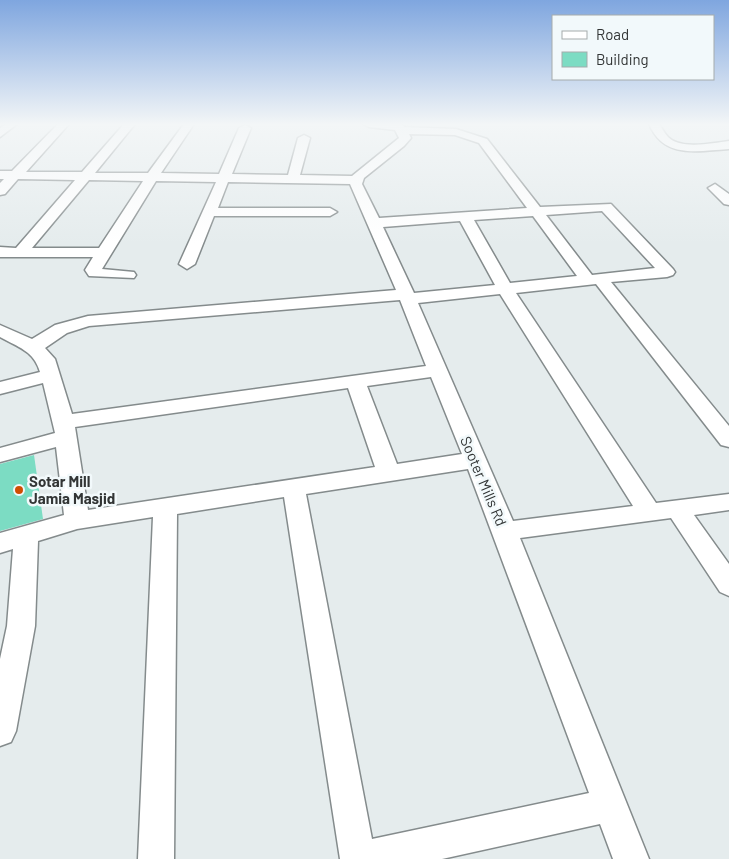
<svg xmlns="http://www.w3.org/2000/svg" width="729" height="859" font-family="Barlow,sans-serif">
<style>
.building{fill:#7cdcc3}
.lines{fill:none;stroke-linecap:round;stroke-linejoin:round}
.street-casing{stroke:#848b8c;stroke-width:3}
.street{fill:#fff;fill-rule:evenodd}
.poi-dot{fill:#d14d02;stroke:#f2f9fb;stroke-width:2}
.labels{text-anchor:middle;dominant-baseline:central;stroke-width:5;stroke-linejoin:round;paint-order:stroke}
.poi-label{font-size:15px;font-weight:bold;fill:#323535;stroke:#f2f9fb;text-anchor:start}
.street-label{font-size:15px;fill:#323535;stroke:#f2f9fb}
</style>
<rect width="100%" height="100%" fill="#e5eced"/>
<polygon class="building" points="34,455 43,519 0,531 0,464"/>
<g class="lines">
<g class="street-casing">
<g id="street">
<polygon points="6,124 17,124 0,137 0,128"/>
<path d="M 58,124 L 69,124 L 26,172 L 82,172 L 124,124 L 135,124 L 95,173 L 148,173 L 184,124 L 194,124 L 161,173 L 219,174 L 239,128 L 245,125 L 251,128 L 232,174 L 288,175 L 298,138 L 304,135 L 310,138 L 300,175 L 352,176 L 399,138 L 395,130 L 369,127 L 364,124 L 401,124 L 405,127 L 456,129 L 487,139 L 540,207 L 611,204 L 673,269 L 675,272 L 673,275 L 667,277 L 611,282 L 729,426 L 729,447 L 721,445 L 596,284 L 516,293 L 656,503 L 729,494 L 729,510 L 694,515 L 729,564 L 729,596 L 720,592 L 671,518 L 520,538 L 649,859 L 613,859 L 600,824 L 442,859 L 340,859 L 284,497 L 177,514 L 174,859 L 138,859 L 153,517 L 77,529 L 38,541 L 35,626 L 16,731 L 11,742 L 0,746 L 0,659 L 7,626 L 13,549 L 0,553 L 0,533 L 64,515 L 56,447 L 0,462 L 0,448 L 55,433 L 43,383 L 0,394 L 0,382 L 40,372 C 34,351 18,347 0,337 L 0,325 L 32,339 L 55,325 L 88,316 L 396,290 L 350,184 L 228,182 L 218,208 L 330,208 L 337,212 L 330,216 L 214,216 L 195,264 L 187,269 L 179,264 L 216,182 L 156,181 L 102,269 L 134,272 L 136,275 L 134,278 L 89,276 L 85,270 L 93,257 L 0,257 L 0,247 L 16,248 L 75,180 L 18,179 L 5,194 L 0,195 L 0,183 L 4,179 L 0,179 L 0,171 L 12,171 ZM 409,134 L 455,135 L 479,143 L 527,208 L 379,218 L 362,184 L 364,178 L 404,146 L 411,138 ZM 89,180 L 143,181 L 99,248 L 32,248 ZM 602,211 L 655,268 L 592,275 L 546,215 ZM 533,216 L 577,276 L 510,283 L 474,220 ZM 460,221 L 495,285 L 414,293 L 383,227 ZM 500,294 L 633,506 L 513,521 L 418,303 ZM 400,300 L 426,366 L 72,414 L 55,359 L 45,348 L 67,333 L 89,326 ZM 431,377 L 462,454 L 397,464 L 367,386 ZM 348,388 L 375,467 L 88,510 L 75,427 ZM 468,469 L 589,793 L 372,839 L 306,494 Z"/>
<path d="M 649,124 L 659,124 C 662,128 664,133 668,137 C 681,150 712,143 729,141 L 729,149 C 696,151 664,159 649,124 Z"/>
<polygon points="715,184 729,194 729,205 724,204 708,188"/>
</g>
</g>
<use href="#street" class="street"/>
</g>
<linearGradient id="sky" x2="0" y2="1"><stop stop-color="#7fa6df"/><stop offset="0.51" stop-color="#f3f6f7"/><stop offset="1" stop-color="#f3f6f7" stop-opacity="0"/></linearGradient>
<rect width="729" height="244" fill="url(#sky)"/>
<circle class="poi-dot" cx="19" cy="490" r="5"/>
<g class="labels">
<g class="poi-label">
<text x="29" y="481">Sotar Mill<tspan x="29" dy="17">Jamia Masjid</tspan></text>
</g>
<g class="street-label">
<text transform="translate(484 481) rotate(67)">Sooter Mills Rd</text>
</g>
</g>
<rect x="552" y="15" width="162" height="65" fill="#f2f9fb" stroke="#a5abac"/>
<rect x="562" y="31" width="25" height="8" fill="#ffffff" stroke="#a5abac"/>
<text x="596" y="40" font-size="15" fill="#323535">Road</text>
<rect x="562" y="52" width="25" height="15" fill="#7cdcc3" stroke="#a5abac"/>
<text x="596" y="65" font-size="15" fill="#323535">Building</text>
</svg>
